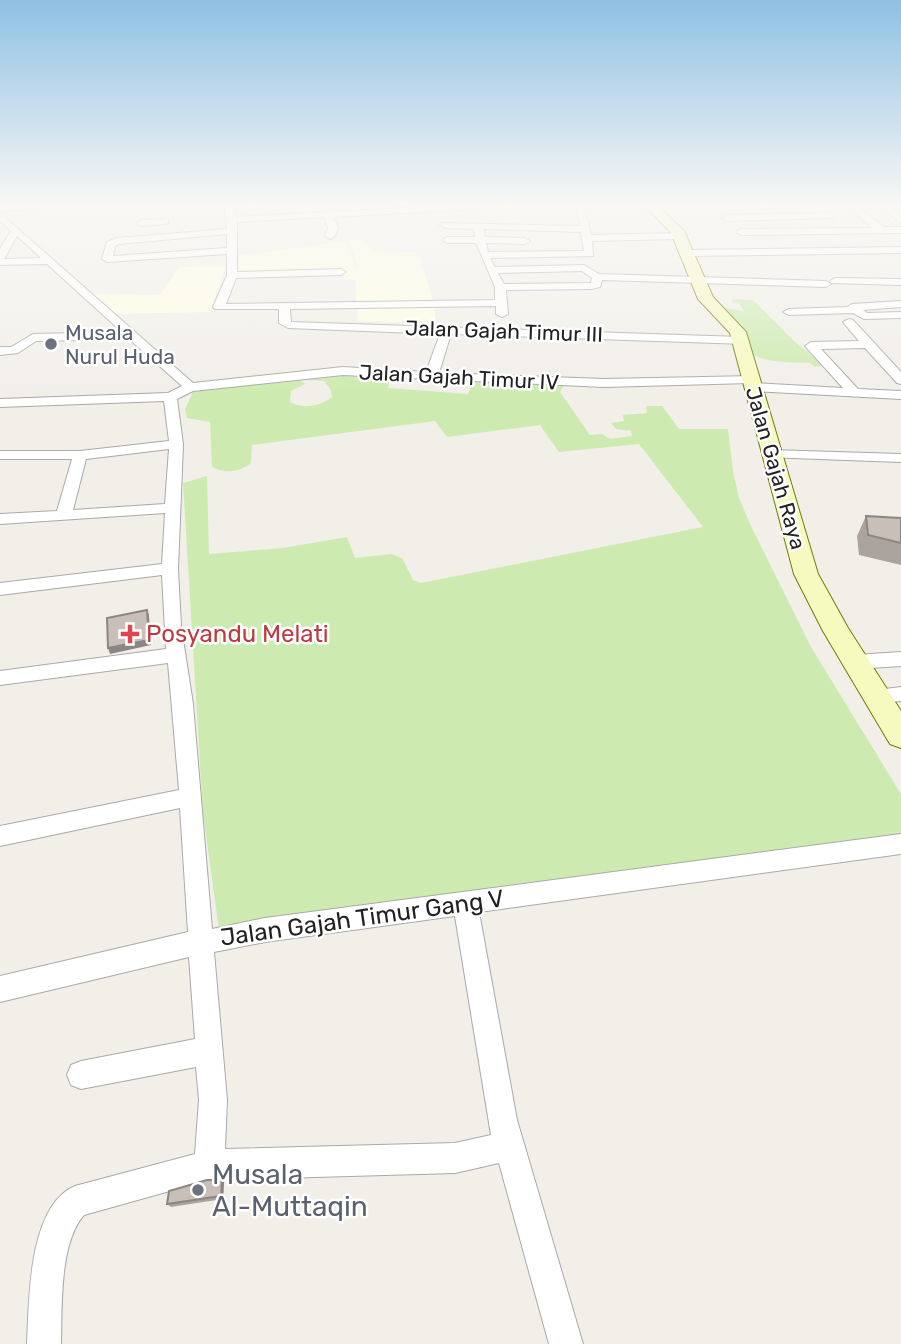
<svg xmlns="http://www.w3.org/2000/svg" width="901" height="1344" font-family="Rubik,sans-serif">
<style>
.education{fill:#ffffe5}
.grass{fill:#cdebb0}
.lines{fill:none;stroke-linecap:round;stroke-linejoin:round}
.street-casing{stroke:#a9a9a9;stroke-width:2}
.secondary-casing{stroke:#707d05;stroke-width:2}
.street{fill:#fff;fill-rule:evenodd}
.secondary{fill:#f7fabf;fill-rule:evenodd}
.wall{fill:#aba49e}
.shaded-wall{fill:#8b8681}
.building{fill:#c7bfb8;stroke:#8b8681;stroke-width:2}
.worship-dot{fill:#6b7280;stroke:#fff;stroke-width:2.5}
.health-dot{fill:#e0444e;stroke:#fff;stroke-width:2.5}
.labels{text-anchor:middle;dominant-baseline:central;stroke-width:5;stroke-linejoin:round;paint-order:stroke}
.far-street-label{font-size:21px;fill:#222;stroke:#fff}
.far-worship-label{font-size:21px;fill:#5b616d;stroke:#fff;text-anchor:start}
.health-label{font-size:24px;fill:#be3a42;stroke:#fff;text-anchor:start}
.street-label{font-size:24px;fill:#222;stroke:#fff}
.near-worship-label{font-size:28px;fill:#5b616d;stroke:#fff;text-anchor:start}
</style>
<rect width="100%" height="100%" fill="#f2efe9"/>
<g class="education">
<polygon points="361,239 374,251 414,252 420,257 435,307 435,323 358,321 355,280 344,279 344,271 236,274 238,256 346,241 356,270 356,260 348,240"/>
<polygon points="226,266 210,312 111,314 101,306 94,294 160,295 179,267"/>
</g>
<g class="grass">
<path d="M 732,299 L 753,300 L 796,343 L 825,365 L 815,367 L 810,363 C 750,361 752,361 720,312 L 725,308 L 744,311 L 740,304 L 732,302 Z"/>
<path d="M 329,374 L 391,376 L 388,388 L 468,394 L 473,382 L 565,384 L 560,392 L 590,435 L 602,434 L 610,439 L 632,436 L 631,431 L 616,429 L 611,423 L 624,421 L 623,415 L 647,413 L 646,406 L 662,406 L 679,429 L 728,429 L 733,471 L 739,498 L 750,524 L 811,647 L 901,794 L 901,836 L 219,930 L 203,813 L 183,483 L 207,476 L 209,554 L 283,548 L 347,537 L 355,558 L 391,554 L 402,558 L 413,580 L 421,583 L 703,527 L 639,444 L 559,452 L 540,425 L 447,437 L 435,421 L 252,445 L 251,463 C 240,472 225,474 212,467 L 210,422 L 187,418 L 185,409 L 193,392 L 297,378 L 305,384 L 291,391 L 290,402 C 303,409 320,407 332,397 L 331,390 L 324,381 L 307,380 L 307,377 Z"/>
</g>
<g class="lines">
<g class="street-casing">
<g id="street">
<polygon points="0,206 45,206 41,209 0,211"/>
<path d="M 224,206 L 232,206 L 236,217 L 437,206 L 481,206 L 477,209 L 333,217 L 338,227 L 335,236 L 330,239 L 325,236 L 328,227 L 324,217 L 237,222 L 237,272 L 341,269 L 346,272 L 341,275 L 236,278 L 226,304 L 495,300 L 495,287 L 476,243 L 447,243 L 442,240 L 447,237 L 475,237 L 474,229 L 445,228 L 440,225 L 442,223 L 580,226 L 576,206 L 584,206 L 591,235 L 678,233 L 683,236 L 678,239 L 592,241 L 593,256 L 490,258 L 495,267 L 584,265 L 599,274 L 826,281 L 831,284 L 826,287 L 602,280 L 600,287 L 591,289 L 506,290 L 508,314 L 502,317 L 496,314 L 496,306 L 290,309 L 291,322 L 741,337 L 745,338 L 745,344 L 451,334 L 439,373 L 604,379 L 754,376 L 756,379 L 750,383 L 604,387 L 343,375 L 193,391 L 177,399 L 183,444 L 178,569 L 181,626 L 193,704 L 212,929 L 265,918 L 901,834 L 901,854 L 479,912 L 517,1120 L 583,1344 L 549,1344 L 499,1163 L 455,1173 L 209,1180 L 84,1215 C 59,1243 62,1308 61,1344 L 27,1344 C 29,1301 28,1206 75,1186 L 195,1154 L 199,1100 L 196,1067 L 81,1089 L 71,1085 L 67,1075 L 71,1065 L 81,1061 L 195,1039 L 189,957 L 0,1002 L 0,976 L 188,932 L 180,808 L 0,846 L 0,826 L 179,790 L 168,663 L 0,685 L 0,671 L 166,649 L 162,575 L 0,595 L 0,583 L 162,564 L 165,513 L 0,524 L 0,514 L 57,511 L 72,459 L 0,459 L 0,451 L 80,451 L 169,441 L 164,401 L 0,407 L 0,399 L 168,393 L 182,386 L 129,339 L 36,341 L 18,353 L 0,355 L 0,347 L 11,347 L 33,334 L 122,332 L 47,264 L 0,265 L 0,249 L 11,231 L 0,221 L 0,213 L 193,383 L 343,367 L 426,372 L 440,334 L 288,328 L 279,323 L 279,309 L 215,309 L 213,307 L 227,275 L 227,254 L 107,262 L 102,259 L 107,242 L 117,238 L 227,229 ZM 484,229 L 581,232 L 584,251 L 488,252 L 486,243 L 525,244 L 530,241 L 525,238 L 485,237 ZM 227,234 L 227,248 L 113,256 L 115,246 L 119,244 ZM 17,236 L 41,258 L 4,259 ZM 582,271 L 592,278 L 591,283 L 504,284 L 498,273 ZM 169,449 L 165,504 L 73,510 L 86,459 ZM 455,916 L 491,1135 L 455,1143 L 225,1149 L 227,1100 L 214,952 L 265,942 Z"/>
<polygon points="848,206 857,206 884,227 901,227 901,233 741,235 736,232 741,229 872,228"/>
<polygon points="880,206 889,206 901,215 901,223"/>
<polygon points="828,213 833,216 831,218 727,221 722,218 727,215"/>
<polygon points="168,219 168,223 165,224 141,226 136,223 141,220"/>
<polygon points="901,247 901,253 688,256 683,253 688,250"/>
<polygon points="835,278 901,279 901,285 831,283 830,281"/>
<polygon points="901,301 901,307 863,310 867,313 901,312 901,318 864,319 853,313 789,315 783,312 789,309 847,307 852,304"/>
<polygon points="849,319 853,320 901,372 901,384 897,383 865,348 821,349 858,389 901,391 901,399 753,391 747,387 753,383 843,388 805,346 811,342 859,341 843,322"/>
<polygon points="770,450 901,454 901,462 765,457 763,454"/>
<polygon points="901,652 901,666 855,669 848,667 845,662 848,657 855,655"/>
<polygon points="901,687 901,701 876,703 869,701 866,696 869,691"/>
</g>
</g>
<g class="secondary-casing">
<polygon id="secondary" points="645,206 658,206 684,231 713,297 746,332 818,574 848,628 901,711 901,748 890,744 823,631 794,574 730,333 698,299 671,233"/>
</g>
<use href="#street" class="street"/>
<use href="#secondary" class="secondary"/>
</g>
<g class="wall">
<polygon points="866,516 901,518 901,565 859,555 857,536"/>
<polygon points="222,1180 224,1182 223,1199 171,1207 167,1204"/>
</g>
<g class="shaded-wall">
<polygon points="147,610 149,615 151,645 110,654 108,648"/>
<polygon points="222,1180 224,1182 223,1199 221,1196"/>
</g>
<g class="building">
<polygon points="866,516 901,518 901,543 868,535"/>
<polygon points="147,610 149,640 108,648 107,618"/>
<polygon points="207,1180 222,1180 221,1196 167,1204 169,1191"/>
</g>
<linearGradient id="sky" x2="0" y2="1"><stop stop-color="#8fc0e4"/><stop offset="0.52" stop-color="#f9f8f5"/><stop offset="1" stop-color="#f9f8f5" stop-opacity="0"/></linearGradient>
<rect width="901" height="394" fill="url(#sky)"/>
<g class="worship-dot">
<circle cx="51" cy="344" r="7"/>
<circle cx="198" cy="1190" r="7"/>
</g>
<path class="health-dot" d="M126.5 623.5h7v7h7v7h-7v7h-7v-7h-7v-7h7z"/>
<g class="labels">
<g class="far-street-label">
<text transform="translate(504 331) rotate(2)">Jalan Gajah Timur III</text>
<text transform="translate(459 377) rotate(3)">Jalan Gajah Timur IV</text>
<text transform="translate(776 468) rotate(74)">Jalan Gajah Raya</text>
</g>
<g class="far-worship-label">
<text x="65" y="332">Musala<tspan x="65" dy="24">Nurul Huda</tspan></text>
</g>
<g class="health-label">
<text x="146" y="634">Posyandu Melati</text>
</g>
<g class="street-label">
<text transform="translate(362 918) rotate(-8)">Jalan Gajah Timur Gang V</text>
</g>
<g class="near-worship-label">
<text x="212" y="1174">Musala<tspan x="212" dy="32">Al-Muttaqin</tspan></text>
</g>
</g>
</svg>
